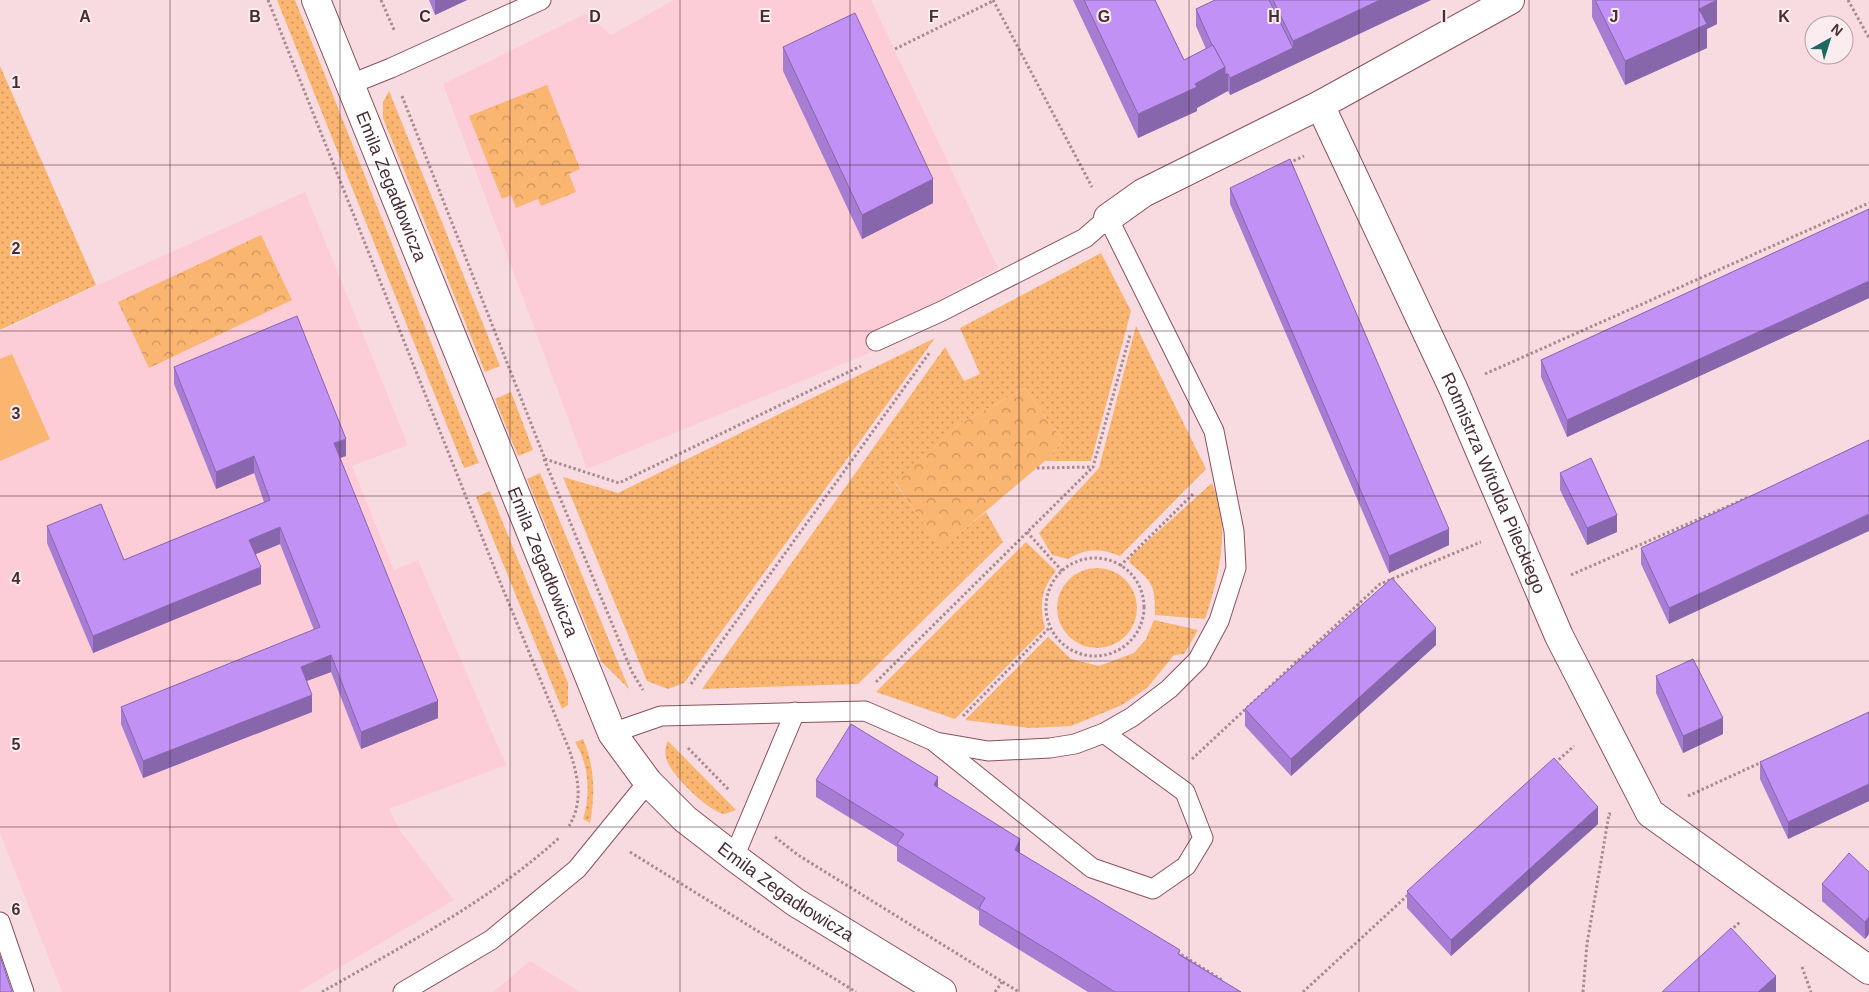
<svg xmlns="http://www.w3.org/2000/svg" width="1869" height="992" font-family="Arial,sans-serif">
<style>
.built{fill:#fccdd6}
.grass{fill:url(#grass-dots)}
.park{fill:url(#park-crowns)}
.garden{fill:#fab670}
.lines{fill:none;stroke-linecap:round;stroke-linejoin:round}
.service-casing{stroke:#8b505d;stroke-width:21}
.minor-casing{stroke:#8b505d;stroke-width:30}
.path{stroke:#a78b90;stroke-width:3;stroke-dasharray:2.5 2.5;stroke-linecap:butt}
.service{stroke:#fff;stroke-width:19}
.minor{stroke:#fff;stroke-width:28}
.wall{fill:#a77dd4}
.shaded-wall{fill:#8866ac}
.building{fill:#c291f6;stroke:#8866ac}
.grid{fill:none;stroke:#482d33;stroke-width:1;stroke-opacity:0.55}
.labels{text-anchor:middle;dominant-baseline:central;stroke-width:4;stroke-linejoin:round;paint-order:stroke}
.street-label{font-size:18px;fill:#482d33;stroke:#fbecef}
.grid-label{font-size:16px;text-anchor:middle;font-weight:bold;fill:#482d33;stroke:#fbecef;stroke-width:4;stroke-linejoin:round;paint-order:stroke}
</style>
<defs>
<pattern id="grass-dots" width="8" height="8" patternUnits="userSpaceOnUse" patternTransform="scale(1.25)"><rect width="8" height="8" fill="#fab670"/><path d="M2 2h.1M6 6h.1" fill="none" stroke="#cc945d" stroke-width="1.8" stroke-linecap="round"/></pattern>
<pattern id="park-crowns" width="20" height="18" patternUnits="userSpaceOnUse" patternTransform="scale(1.25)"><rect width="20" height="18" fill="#fab670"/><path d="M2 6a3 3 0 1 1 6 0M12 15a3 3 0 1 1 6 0" fill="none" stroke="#cc945d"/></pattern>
</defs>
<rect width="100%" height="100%" fill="#f8dbe0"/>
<g class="built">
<polygon points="674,0 871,0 998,268 926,307 867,334 872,352 587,469 443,84 587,13 611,35"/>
<polygon points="305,192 408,445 352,466 394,570 418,560 506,765 389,809 401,832 454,900 298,992 62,992 0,833 0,332 98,285"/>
<polygon points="530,961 580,992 493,992"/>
</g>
<g class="grass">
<polygon points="277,0 295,0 479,463 464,468"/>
<polygon points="0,66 96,285 0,330"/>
<polygon points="389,91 500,366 485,372 383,118 383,102"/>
<polygon points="1101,253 1131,311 1091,461 1045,461 1063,441 1025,388 958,425 895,483 941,548 986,512 1003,542 858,684 702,689 945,347 964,381 980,374 960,328"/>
<path d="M 1136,326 L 1206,469 L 1120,556 C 1100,548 1087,548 1068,559 L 1052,555 L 1039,533 L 1099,468 Z"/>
<polygon points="935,338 684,683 668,689 647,681 563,477 618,493"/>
<polygon points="511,392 533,450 518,456 495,399"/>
<polygon points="540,473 629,689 601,661 527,479"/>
<path d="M 1212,483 C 1215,491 1218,500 1220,509 C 1227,542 1216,587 1205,619 L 1155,615 C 1155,583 1153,583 1129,562 L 1131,556 Z"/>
<polygon points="490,491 568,683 568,705 562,709 476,497"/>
<path d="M 1026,542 L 1056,571 C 1041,589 1039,605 1045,628 L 955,719 L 876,692 Z"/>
<circle cx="1097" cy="608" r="40"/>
<polygon points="1154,620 1198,630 1184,654 1174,655 1147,688 1122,705 1071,726 1030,728 965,720 1048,637 1071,659 1099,666 1134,653 1146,639"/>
<path d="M 583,739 C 595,767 595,794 590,823 L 583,819 C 591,795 589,764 575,742 Z"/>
<path d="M 668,740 L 668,741 L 736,810 L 725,814 C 710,813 674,777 668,763 C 664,755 665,748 668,740 Z"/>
</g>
<g class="park">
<polygon points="547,85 580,169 569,174 576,192 541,206 538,199 516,208 511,195 502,199 469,116"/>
<polygon points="261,235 292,300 149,368 118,302"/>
<polygon points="1025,388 1063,441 1045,461 941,549 895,482 958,425"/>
</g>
<polygon class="garden" points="12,354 50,439 0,461 0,359"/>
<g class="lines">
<g class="service-casing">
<g id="service">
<polyline points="351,84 391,68 541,0"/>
<polyline points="612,733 661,716 865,711 936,742 988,751 1050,748 1075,744 1104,733 1132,717 1169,689 1198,660 1219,621 1236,568 1234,531 1214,431 1108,218 1085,238 942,311 876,341"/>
<polyline points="936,743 1092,868 1153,889 1186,866 1203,838 1185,792 1104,733"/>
<polyline points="734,857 795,712"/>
<polyline points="0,922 24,992"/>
<polyline points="403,992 491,940 577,869 648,782"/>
</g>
</g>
<g class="minor-casing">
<g id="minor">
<path id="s1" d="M 316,0 L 612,733 L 648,782 L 685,819 L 734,857 L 795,902 L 942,992"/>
<path id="s2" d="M 1320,105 L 1453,388 L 1559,636 L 1650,813 L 1869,970"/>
<polyline points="1108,218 1143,193 1320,105 1510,0"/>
</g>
</g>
<g class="path">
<path d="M 268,0 L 498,577 L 569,749 C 578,776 584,801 569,826"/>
<polyline points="381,0 395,32"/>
<polyline points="993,0 1092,187"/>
<polyline points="1848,0 1869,38"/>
<polyline points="895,49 993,1"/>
<polyline points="402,96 545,459 619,483 861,366"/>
<polyline points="1289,163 1304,156"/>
<polyline points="1485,374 1869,203"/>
<polyline points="544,459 632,672 643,690"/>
<polyline points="1037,468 1093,467 1130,335"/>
<polyline points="1027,532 1063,572"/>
<circle cx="1095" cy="607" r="49"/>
<polyline points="1120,566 1194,493"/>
<polyline points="1571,575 1749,497"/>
<polyline points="876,682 1093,467"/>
<polyline points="691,684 930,352"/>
<polyline points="963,716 1050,627"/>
<polyline points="688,748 729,790"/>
<polyline points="1192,759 1380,584 1481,542"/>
<polyline points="1555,763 1574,746"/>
<polyline points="1688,796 1762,762"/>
<polyline points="775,837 798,855 1019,992"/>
<polyline points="630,852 856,992"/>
<polyline points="1730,931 1740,922"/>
<polyline points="1177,952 1222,980"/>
<polyline points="1802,967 1811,992"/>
<path d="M 322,992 C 404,945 490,901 560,837"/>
<polyline points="995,992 1002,982"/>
<polyline points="1303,992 1409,894"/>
<polyline points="1583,992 1587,944 1609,814 1611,814"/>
</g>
<use href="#service" class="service"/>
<use href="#minor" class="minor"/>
</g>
<g class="wall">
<polygon points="429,0 467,0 435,15"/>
<polygon points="1073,0 1155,0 1184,60 1206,49 1196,26 1196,9 1215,0 1431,0 1230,95 1228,91 1225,91 1197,108 1197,111 1138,138"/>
<polygon points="1592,0 1717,0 1717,24 1707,29 1707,48 1625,85 1592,17"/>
<polygon points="783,47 933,203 862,239 783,71"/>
<polygon points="1230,188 1449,545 1389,573 1230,204"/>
<polygon points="1869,209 1869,298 1567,437 1541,377 1541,360"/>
<polygon points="174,367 346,456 340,458 438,718 361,749 331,672 307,681 312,712 143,778 121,724 121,707 314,630 280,544 255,554 261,584 93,653 47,543 47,526 124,560 264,502 254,473 216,489 174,384"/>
<polygon points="1869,440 1669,624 1641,564 1641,548"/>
<polygon points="1560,473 1617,532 1587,545 1560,490"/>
<polygon points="1436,645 1291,776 1245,726 1245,709"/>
<polygon points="1656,676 1723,734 1683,753 1656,693"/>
<polygon points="1869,712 1869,801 1788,839 1760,779 1760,762"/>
<polygon points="816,780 938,788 1020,853 1180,954 1241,992 1088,992 979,925 979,911 897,861 897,847 816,797"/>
<polygon points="1598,824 1451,956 1407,908 1407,891"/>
<polygon points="1869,872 1869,934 1865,939 1822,901 1822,884"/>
</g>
<g class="shaded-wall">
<polygon points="435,0 467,0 435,15"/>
<polygon points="1380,0 1431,0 1230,95 1230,78 1293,48 1293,41"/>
<polygon points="1717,0 1717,24 1707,29 1707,48 1625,85 1625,61 1699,9"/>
<polygon points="1225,67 1228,74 1228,91 1197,108 1197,111 1138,138 1138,114"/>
<polygon points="933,179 933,203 862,239 862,215"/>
<polygon points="1869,281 1869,298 1567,437 1567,420"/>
<polygon points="346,439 346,456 334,460 334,443"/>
<polygon points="254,456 254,473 216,489 216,472"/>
<polygon points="1869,514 1869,531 1669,624 1669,608"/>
<polygon points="1617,515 1617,532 1587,545 1587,528"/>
<polygon points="280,527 280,544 249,557 249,540"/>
<polygon points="1449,529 1449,545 1389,573 1389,556"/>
<polygon points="261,567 261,584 93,653 93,636"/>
<polygon points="1436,628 1436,645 1291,776 1291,759"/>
<polygon points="331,655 331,672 301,683 301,667"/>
<polygon points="312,695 312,712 143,778 143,761"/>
<polygon points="438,701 438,718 361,749 361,732"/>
<polygon points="1723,718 1723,734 1683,753 1683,736"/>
<polygon points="938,777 938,794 934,785"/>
<polygon points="1869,784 1869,801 1788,839 1788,822"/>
<polygon points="1598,807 1598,824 1451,956 1451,940"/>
<polygon points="1020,839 1020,856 1015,850"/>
<polygon points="1869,917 1869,934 1865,939 1865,922"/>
<polygon points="1776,976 1776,992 1758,992"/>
</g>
<g class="building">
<polygon points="1084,0 1155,0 1184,60 1213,45 1225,67 1195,84 1197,87 1138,114"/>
<polygon points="1215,0 1269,0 1293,48 1230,78 1228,74 1225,74 1225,67 1213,45 1212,45 1196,9"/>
<polygon points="1273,0 1380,0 1293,41"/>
<polygon points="1595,0 1717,0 1699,9 1707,24 1625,61"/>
<polygon points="855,13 933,179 862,215 783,47"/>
<polygon points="1290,159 1449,529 1389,556 1230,188"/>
<polygon points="1869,209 1869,281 1567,420 1541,360"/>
<polygon points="297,316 346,439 334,443 438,701 361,732 331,655 301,667 312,695 143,761 121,707 320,627 280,527 249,540 261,567 93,636 47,526 101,504 124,560 270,500 254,456 216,472 174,367"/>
<polygon points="1869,440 1869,514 1669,608 1641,548"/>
<polygon points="1591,458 1617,515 1587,528 1560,473"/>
<polygon points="1392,578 1436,628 1291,759 1245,709"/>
<polygon points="1693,659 1723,718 1683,736 1656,676"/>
<polygon points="1869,712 1869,784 1788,822 1760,762"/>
<polygon points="851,724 938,777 934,785 1020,839 1015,850 1180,950 1178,954 1241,992 1115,992 1063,959 979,908 985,898 897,844 904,834 816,780"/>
<polygon points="1554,758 1598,807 1451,940 1407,891"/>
<polygon points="1849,853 1869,872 1869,917 1865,922 1822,884"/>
<polygon points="1731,928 1776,976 1758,992 1662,992"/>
<polygon points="0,956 12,992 0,992"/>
</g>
<path class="grid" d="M 170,0 L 170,992M 340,0 L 340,992M 510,0 L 510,992M 680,0 L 680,992M 850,0 L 850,992M 1019,0 L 1019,992M 1189,0 L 1189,992M 1359,0 L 1359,992M 1529,0 L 1529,992M 1699,0 L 1699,992M 0,165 L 1869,165M 0,331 L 1869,331M 0,496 L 1869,496M 0,661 L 1869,661M 0,827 L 1869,827"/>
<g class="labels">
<g class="street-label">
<text stroke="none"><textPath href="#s1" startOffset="201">Emila Zegadłowicza</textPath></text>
<text stroke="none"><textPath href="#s2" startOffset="416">Rotmistrza Witolda Pileckiego</textPath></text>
<text stroke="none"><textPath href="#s1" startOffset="606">Emila Zegadłowicza</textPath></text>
<text stroke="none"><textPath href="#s1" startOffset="1028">Emila Zegadłowicza</textPath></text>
</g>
</g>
<g class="grid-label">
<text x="85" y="22">A</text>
<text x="255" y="22">B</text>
<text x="425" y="22">C</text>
<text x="595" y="22">D</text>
<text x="765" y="22">E</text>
<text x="934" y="22">F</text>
<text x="1104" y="22">G</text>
<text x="1274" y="22">H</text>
<text x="1444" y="22">I</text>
<text x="1614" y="22">J</text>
<text x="1784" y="22">K</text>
<text x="16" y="88">1</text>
<text x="16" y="254">2</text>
<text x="16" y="419">3</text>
<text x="16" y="584">4</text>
<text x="16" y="750">5</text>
<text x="16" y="915">6</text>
</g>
<g transform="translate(1829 40) rotate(39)"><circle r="24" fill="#fbecef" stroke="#b3a0a4"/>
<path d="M0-4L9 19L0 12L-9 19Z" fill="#1d6860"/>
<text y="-8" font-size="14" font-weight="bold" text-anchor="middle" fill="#482d33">N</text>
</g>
</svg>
